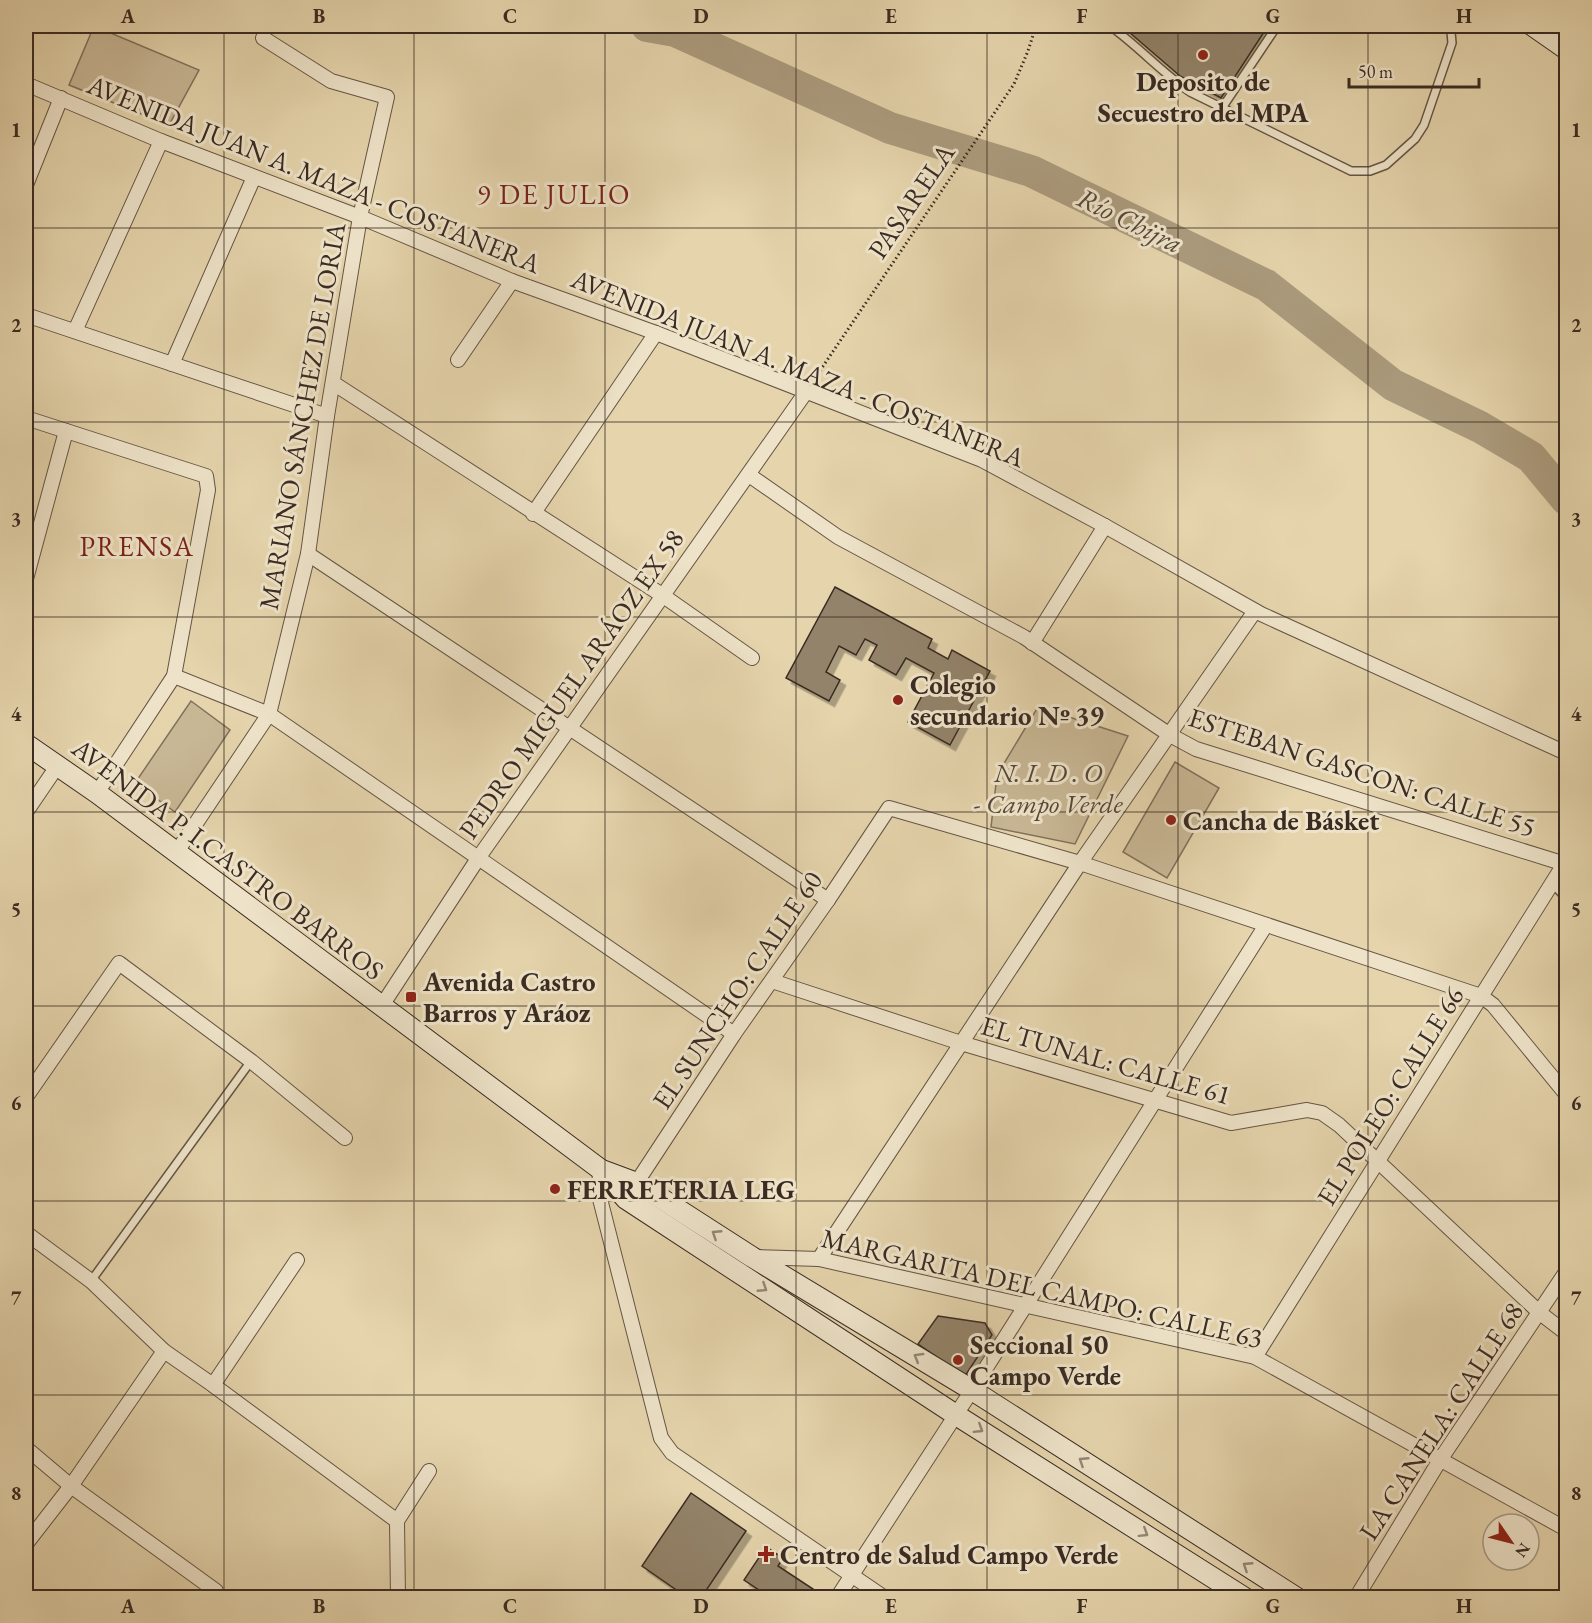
<svg xmlns="http://www.w3.org/2000/svg" width="1592" height="1623" font-family="'EB Garamond',serif">
<style>
.green{fill:#c8b795;stroke:#81715c;stroke-width:1.5}
.lines{fill:none;stroke-linecap:round;stroke-linejoin:round}
.river{stroke:#ab9b7d;stroke-width:32}
.building{fill:#93836a;stroke:#3a2b22;stroke-width:1.5;filter:url(#shadow)}
.lane-casing{stroke:#655544;stroke-width:10}
.street-casing{stroke:#655544;stroke-width:16}
.secondary-casing{stroke:#3a2b22;stroke-width:22}
.path{stroke:#3a2b22;stroke-width:3;stroke-dasharray:1.5 3;stroke-linecap:butt}
.lane{stroke:#eee3c9;stroke-width:7}
.street{stroke:#eee3c9;stroke-width:14}
.secondary{stroke:#eee3c9;stroke-width:20}
.oneway{stroke:#948776}
.grid{fill:none;stroke:#3a2b22;stroke-width:1.5;stroke-opacity:0.55}
.poi-dot{fill:#8f2418;stroke:#eee3c9;stroke-width:2}
.labels{text-anchor:middle;dominant-baseline:central;stroke-width:6;stroke-linejoin:round;paint-order:stroke}
.poi-label{font-size:27px;font-weight:bold;fill:#3a2b22;stroke:#eee3c9;text-anchor:start}
.street-label{font-size:27px;fill:#3a2b22;stroke:#eee3c9}
.park-label{font-size:27px;font-style:italic;fill:#564739;stroke:#eee3c9}
.neighbourhood-label{font-size:28px;letter-spacing:1.5px;fill:#7a1f14;stroke:#eee3c9}
.water-label{font-size:28px;font-style:italic;fill:#564739;stroke:#eee3c9}
.neatline{fill:none;stroke:#3a2b22;stroke-width:2}
.grid-label{font-size:20px;text-anchor:middle;font-weight:bold;fill:#3a2b22}
</style>
<defs>
<filter id="shadow"><feDropShadow dx="5.5" dy="5.5" stdDeviation="0" flood-color="#0004"/></filter>
</defs>
<rect width="100%" height="100%" fill="#e5d4ac"/>
<filter id="stains"><feTurbulence type="fractalNoise" baseFrequency=".00333" numOctaves="4"/><feColorMatrix values="0 0 0 0 .2 0 0 0 0 .09 0 0 0 0 .02 0 0 0 .5 -.17"/></filter>
<radialGradient id="worn" r=".72"><stop offset=".6" stop-color="#630" stop-opacity="0"/><stop offset="1" stop-color="#630" stop-opacity=".3"/></radialGradient>
<g class="green">
<polygon points="94,26 199,70 169,125 69,85"/>
<polygon points="191,701 230,730 175,812 135,783"/>
<polygon points="1038,707 1128,736 1075,844 991,827 997,775"/>
<polygon points="1175,762 1219,788 1167,878 1123,852"/>
</g>
<g class="lines">
<polyline class="river" points="647,26 675,31 890,128 1031,171 1266,285 1393,385 1480,427 1531,457 1566,499"/>
</g>
<g class="building">
<polygon points="1122,26 1268,26 1221,98 1180,76"/>
<polygon points="835,587 932,639 928,648 948,659 952,650 990,671 950,745 908,722 934,673 906,658 896,675 869,660 877,645 865,639 856,655 839,646 826,672 840,680 829,701 786,678"/>
<polygon points="938,1316 985,1323 992,1335 965,1376 918,1344"/>
<polygon points="691,1493 746,1531 701,1598 688,1598 642,1566"/>
<polygon points="766,1547 783,1558 778,1566 813,1589 807,1598 771,1598 744,1580"/>
</g>
<g class="lines">
<g class="lane-casing">
<g id="lane">
<path d="M 1110,26 C 1138,46 1161,72 1190,92 L 1351,171 L 1370,171 L 1386,165 L 1415,139 L 1424,125 L 1452,43 L 1451,32 L 1446,26"/>
<polyline points="1222,108 1277,26"/>
<polyline points="1552,883 1566,898"/>
<polyline points="91,1281 251,1061"/>
</g>
</g>
<g class="street-casing">
<g id="street">
<polyline points="26,84 161,141 360,217 512,281 656,333 982,460 1105,526 1261,614 1566,753"/>
<polyline points="26,185 61,98"/>
<polyline points="26,315 327,416"/>
<polyline points="75,331 161,141"/>
<polyline points="458,360 512,281"/>
<polyline points="172,364 254,177"/>
<polyline points="333,383 662,595 752,658"/>
<polyline points="26,418 206,476 208,490 174,676 97,793"/>
<polyline points="749,475 838,537 1024,637 1170,735 1196,749 1565,864"/>
<polyline points="533,514 656,333"/>
<polyline points="308,554 828,900"/>
<polyline points="26,579 66,431"/>
<polyline points="1032,643 1105,526"/>
<polyline points="174,676 269,714 734,1034"/>
<polyline points="26,812 58,765"/>
<polyline points="176,853 269,714 308,554 327,416 360,217 387,97 331,81 263,38"/>
<polyline points="772,981 961,1043 1231,1123 1307,1110 1322,1113 1339,1125 1540,1313 1566,1333"/>
<polyline points="381,1007 479,857 806,392"/>
<polyline points="26,1097 119,963 251,1061 345,1138"/>
<polyline points="600,1169 599,1195 661,1438 672,1453 885,1598"/>
<polyline points="633,1188 734,1034 828,900 889,808 1080,863 1481,996 1493,1005 1566,1094"/>
<polyline points="26,1233 91,1281 164,1351 213,1385 397,1521"/>
<polyline points="754,1257 819,1259 1255,1357 1566,1529"/>
<polyline points="819,1259 1080,863 1255,611"/>
<polyline points="1255,1357 1566,861"/>
<polyline points="213,1385 297,1260"/>
<polyline points="26,1448 71,1486 216,1591 211,1598"/>
<polyline points="26,1544 71,1486 164,1351"/>
<polyline points="398,1598 397,1521 429,1471"/>
<polyline points="837,1598 972,1390 1266,925"/>
<polyline points="1356,1598 1440,1460 1566,1272"/>
</g>
</g>
<g class="secondary-casing">
<g id="secondary">
<polyline points="1533,26 1566,49"/>
<polyline points="26,744 97,793 600,1169 626,1199 956,1415 1245,1598"/>
<polyline points="602,1170 637,1183 752,1257 972,1390 1297,1598"/>
</g>
</g>
<polyline class="path" points="815,378 1014,84 1028,51 1036,26"/>
<use href="#lane" class="lane"/>
<use href="#street" class="street"/>
<use href="#secondary" class="secondary"/>
</g>
<defs><path id="oneway-chevron" d="M-2-3.5L2.5 0L-2 3.5" fill="none" stroke-width="1.6" stroke-linecap="round" stroke-linejoin="round" transform="scale(1.5)"/></defs>
<g class="oneway">
<use href="#oneway-chevron" transform="translate(716 1234) rotate(-147)"/>
<use href="#oneway-chevron" transform="translate(763 1288) rotate(33)"/>
<use href="#oneway-chevron" transform="translate(918 1357) rotate(-149)"/>
<use href="#oneway-chevron" transform="translate(979 1429) rotate(32)"/>
<use href="#oneway-chevron" transform="translate(1083 1461) rotate(-147)"/>
<use href="#oneway-chevron" transform="translate(1144 1533) rotate(32)"/>
<use href="#oneway-chevron" transform="translate(1247 1566) rotate(-147)"/>
</g>
<path class="grid" d="M 224,26 L 224,1598M 414,26 L 414,1598M 605,26 L 605,1598M 796,26 L 796,1598M 987,26 L 987,1598M 1178,26 L 1178,1598M 1368,26 L 1368,1598M 26,228 L 1566,228M 26,422 L 1566,422M 26,617 L 1566,617M 26,812 L 1566,812M 26,1006 L 1566,1006M 26,1201 L 1566,1201M 26,1395 L 1566,1395"/>
<g class="poi-dot">
<circle cx="1203" cy="55" r="6"/>
<circle cx="898" cy="700" r="6"/>
<circle cx="1171" cy="820" r="6"/>
<rect x="405" y="991" width="12" height="12" rx="3"/>
<circle cx="555" cy="1189" r="6"/>
<circle cx="958" cy="1360" r="6"/>
<path d="M763 1545h6v6h6v6h-6v6h-6v-6h-6v-6h6z"/>
</g>
<g class="labels">
<g class="poi-label">
<text x="1203" y="81" text-anchor="middle">Deposito de<tspan x="1203" dy="31">Secuestro del MPA</tspan></text>
<text x="910" y="684">Colegio<tspan x="910" dy="31">secundario Nº 39</tspan></text>
<text x="1183" y="820">Cancha de Básket</text>
<text x="423" y="981">Avenida Castro<tspan x="423" dy="31">Barros y Aráoz</tspan></text>
<text x="567" y="1189">FERRETERIA LEG</text>
<text x="970" y="1344">Seccional 50<tspan x="970" dy="31">Campo Verde</tspan></text>
<text x="780" y="1554">Centro de Salud Campo Verde</text>
</g>
<g class="street-label">
<text transform="translate(314 174) rotate(22)">AVENIDA JUAN A. MAZA - COSTANERA</text>
<text transform="translate(911 201) rotate(-56)">PASARELA</text>
<text transform="translate(798 368) rotate(22)">AVENIDA JUAN A. MAZA - COSTANERA</text>
<text transform="translate(302 416) rotate(-80)">MARIANO SÁNCHEZ DE LORIA</text>
<text transform="translate(571 684) rotate(-55)">PEDRO MIGUEL ARÁOZ EX 58</text>
<text transform="translate(1362 772) rotate(18)">ESTEBAN GASCON: CALLE 55</text>
<text transform="translate(228 859) rotate(37)">AVENIDA P. I.CASTRO BARROS</text>
<text transform="translate(737 990) rotate(-56)">EL SUNCHO: CALLE 60</text>
<text transform="translate(1106 1060) rotate(16)">EL TUNAL: CALLE 61</text>
<text transform="translate(1390 1096) rotate(-58)">EL POLEO: CALLE 66</text>
<text transform="translate(1042 1288) rotate(13)">MARGARITA DEL CAMPO: CALLE 63</text>
<text transform="translate(1441 1421) rotate(-57)">LA CANELA: CALLE 68</text>
</g>
<g class="park-label">
<text x="1048" y="772">N. I. D . O<tspan x="1048" dy="31">- Campo Verde</tspan></text>
</g>
<g class="neighbourhood-label">
<text x="554" y="194">9 DE JULIO</text>
<text x="137" y="546">PRENSA</text>
</g>
<g class="water-label">
<text transform="translate(1130 220) rotate(26)">Río Chijra</text>
</g>
</g>
<rect width="1592" height="1623" fill="none" stroke="#e5d4ac" stroke-width="66"/>
<g transform="translate(1511 1542) rotate(125)"><circle r="28" fill="#eee3c9" stroke="#a69986" stroke-width="1.5"/>
<path d="M0-4.5L10 22L0 15L-10 22Z" fill="#8f2418"/>
<text y="-9" font-size="16" font-weight="bold" text-anchor="middle" fill="#3a2b22">N</text>
</g>
<path d="M1349 78v9h130v-9" fill="none" stroke="#3a2b22" stroke-width="3"/>
<text x="1358" y="78" font-size="18" fill="#3a2b22" stroke="#eee3c9" stroke-width="4.5" paint-order="stroke">50 m</text>
<rect x="33" y="33" width="1526" height="1557" class="neatline"/>
<g class="grid-label">
<text x="128" y="23">A</text>
<text x="319" y="23">B</text>
<text x="510" y="23">C</text>
<text x="701" y="23">D</text>
<text x="891" y="23">E</text>
<text x="1082" y="23">F</text>
<text x="1273" y="23">G</text>
<text x="1464" y="23">H</text>
<text x="16" y="137">1</text>
<text x="1576" y="137">1</text>
<text x="16" y="332">2</text>
<text x="1576" y="332">2</text>
<text x="16" y="526">3</text>
<text x="1576" y="526">3</text>
<text x="16" y="721">4</text>
<text x="1576" y="721">4</text>
<text x="16" y="916">5</text>
<text x="1576" y="916">5</text>
<text x="16" y="1110">6</text>
<text x="1576" y="1110">6</text>
<text x="16" y="1305">7</text>
<text x="1576" y="1305">7</text>
<text x="16" y="1500">8</text>
<text x="1576" y="1500">8</text>
<text x="128" y="1613">A</text>
<text x="319" y="1613">B</text>
<text x="510" y="1613">C</text>
<text x="701" y="1613">D</text>
<text x="891" y="1613">E</text>
<text x="1082" y="1613">F</text>
<text x="1273" y="1613">G</text>
<text x="1464" y="1613">H</text>
</g>
<rect width="100%" height="100%" filter="url(#stains)"/>
<rect width="100%" height="100%" fill="url(#worn)"/>
</svg>
